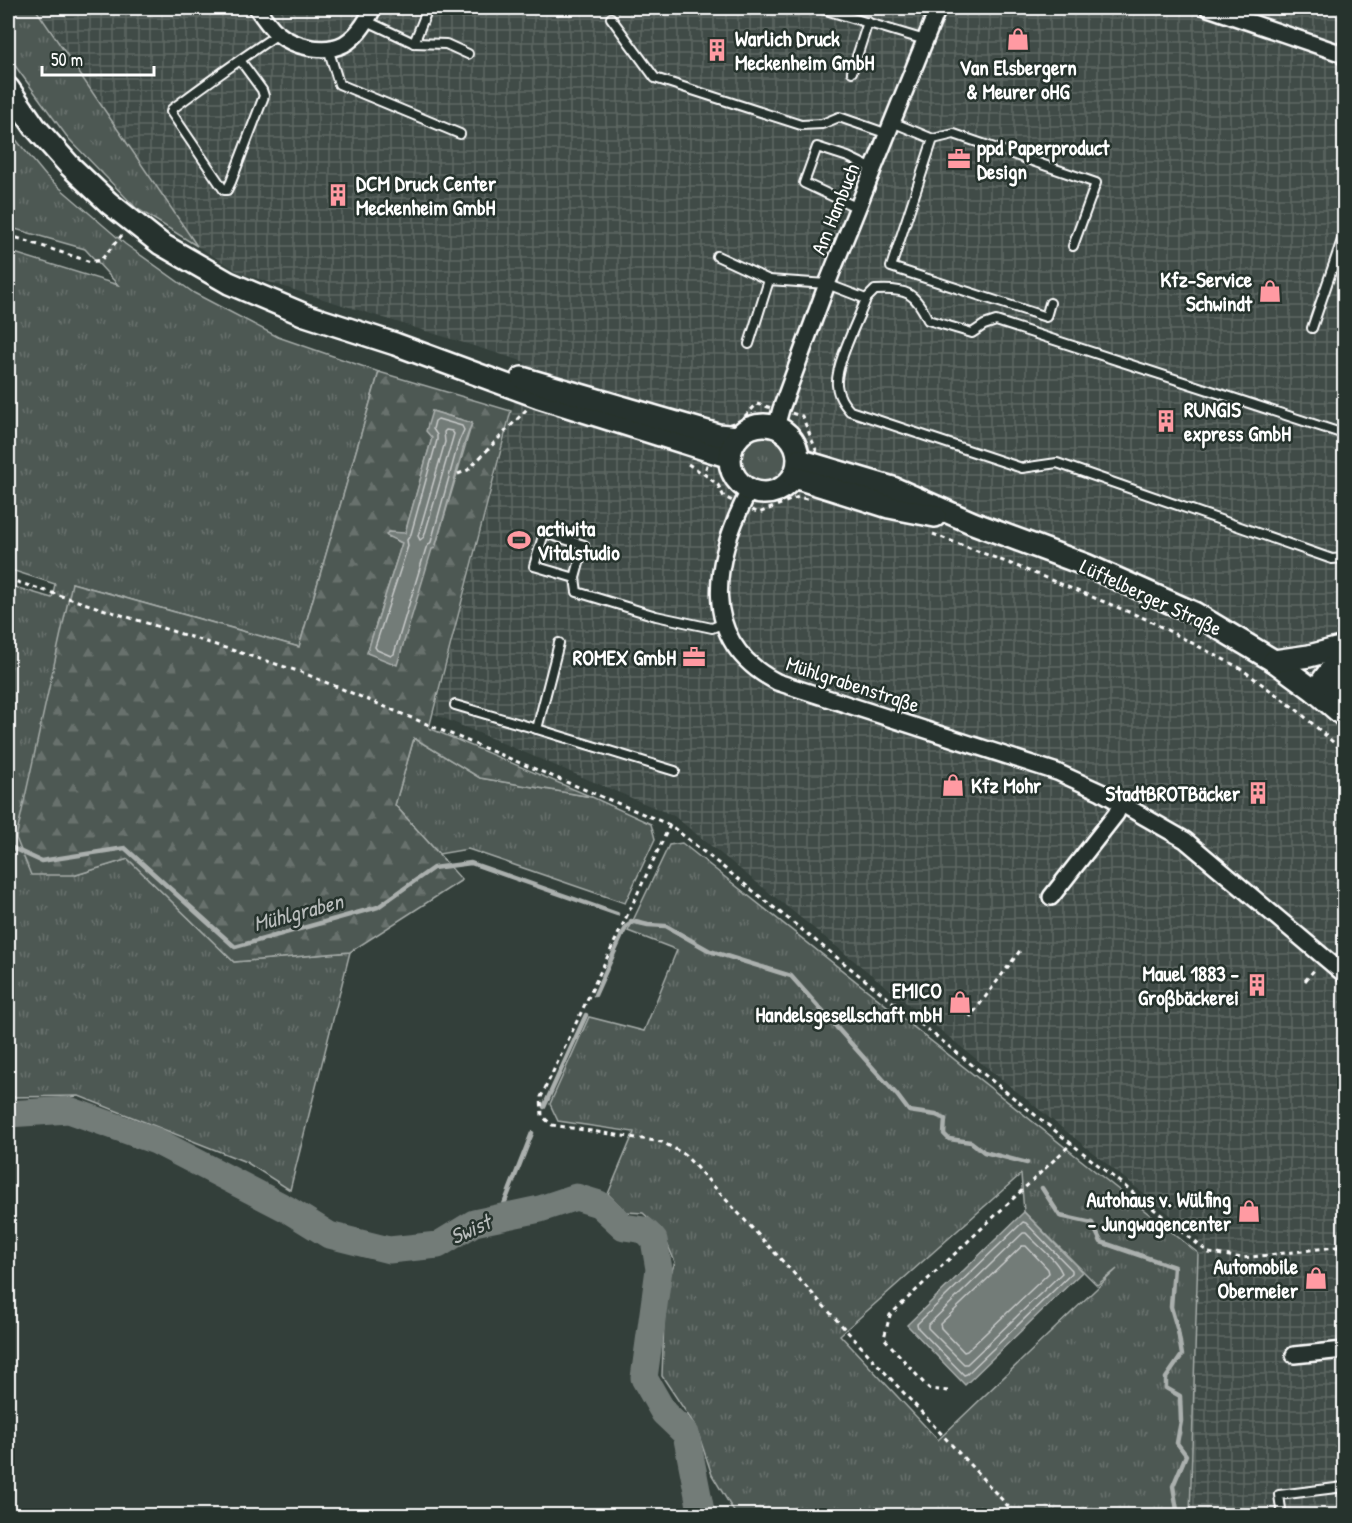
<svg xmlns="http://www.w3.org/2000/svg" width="1352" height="1523" font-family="'Patrick Hand',sans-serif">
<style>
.industrial{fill:url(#industrial-grid)}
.grass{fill:url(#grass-tufts);stroke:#a6aca9;stroke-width:1.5;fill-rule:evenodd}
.forest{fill:url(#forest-firs);stroke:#a6aca9;stroke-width:1.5;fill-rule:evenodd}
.water{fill:#737b78;stroke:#abb0ae;stroke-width:1.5}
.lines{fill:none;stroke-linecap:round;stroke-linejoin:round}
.shore{stroke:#c7cac9;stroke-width:1.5}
.stream{stroke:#abb0ae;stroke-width:4.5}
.river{stroke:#737b78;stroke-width:27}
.lane-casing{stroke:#fff;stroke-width:12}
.street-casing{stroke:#fff;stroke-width:20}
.secondary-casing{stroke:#fff;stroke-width:26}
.path{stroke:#fff;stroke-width:3;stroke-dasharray:4.5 4.5;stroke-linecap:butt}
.lane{stroke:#26332d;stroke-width:8}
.street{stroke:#26332d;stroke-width:15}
.secondary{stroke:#26332d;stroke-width:21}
.labels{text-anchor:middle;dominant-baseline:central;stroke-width:5;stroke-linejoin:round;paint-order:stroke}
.poi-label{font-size:21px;font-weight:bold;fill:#fff;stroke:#26332d;text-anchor:end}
.street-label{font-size:21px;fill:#fff;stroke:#26332d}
.water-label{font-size:22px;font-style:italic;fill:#b9bdbc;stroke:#26332d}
</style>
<defs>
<pattern id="industrial-grid" width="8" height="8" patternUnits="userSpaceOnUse" patternTransform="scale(1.5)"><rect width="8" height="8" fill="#404c47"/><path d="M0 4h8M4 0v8" fill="none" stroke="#5d6763"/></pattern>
<pattern id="grass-tufts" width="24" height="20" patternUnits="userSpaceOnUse" patternTransform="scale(1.5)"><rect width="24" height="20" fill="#4d5853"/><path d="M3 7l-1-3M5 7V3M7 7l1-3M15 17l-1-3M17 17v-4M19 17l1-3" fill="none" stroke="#68716d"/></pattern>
<pattern id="forest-firs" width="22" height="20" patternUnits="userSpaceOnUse" patternTransform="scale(1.5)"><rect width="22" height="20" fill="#4d5853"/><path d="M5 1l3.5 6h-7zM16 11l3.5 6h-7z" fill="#68716d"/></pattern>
</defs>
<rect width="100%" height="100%" fill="#333f3a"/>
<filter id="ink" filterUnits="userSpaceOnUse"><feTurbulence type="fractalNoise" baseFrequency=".0167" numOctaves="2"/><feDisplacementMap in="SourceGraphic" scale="12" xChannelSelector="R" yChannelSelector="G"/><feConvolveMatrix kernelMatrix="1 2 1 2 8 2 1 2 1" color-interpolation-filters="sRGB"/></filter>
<g filter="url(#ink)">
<polygon class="industrial" points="35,8 1344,8 1344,1515 1190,1515 1199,1238 674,816 434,714 525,362 240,273 197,246"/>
<g class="grass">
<polygon points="8,8 35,8 197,246 136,208 68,138 16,67 8,50"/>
<polygon points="8,130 46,176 125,244 194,293 278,337 379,372 299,647 72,583 76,875 128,859 234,962 350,952 290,1190 246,1162 79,1096 8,1097 8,585 52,598 55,584 8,569 8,251 118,285 85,249 8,227"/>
<circle cx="764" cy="459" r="24"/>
<polygon points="414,738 480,778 592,797 651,824 655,839 625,903 468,849 439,854 395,805"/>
<path d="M 682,843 L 1198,1253 L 1190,1515 L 736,1515 L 712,1475 L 696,1427 L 662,1376 L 665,1290 L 675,1262 L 661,1229 L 643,1213 L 626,1212 L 608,1194 L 634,1132 L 558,1121 L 550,1104 L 589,1017 L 644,1031 L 677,950 L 628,931 L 669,845 ZM 1021,1174 L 1024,1212 L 1097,1285 L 1117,1269 L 938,1440 L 840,1335 Z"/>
</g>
<path class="forest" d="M 379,372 L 511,411 L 429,728 L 592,797 L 480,778 L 414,738 L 395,805 L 462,880 L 350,952 L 234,962 L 128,859 L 76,875 L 31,875 L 16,838 L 72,583 L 299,647 ZM 432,411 L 472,423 L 435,548 L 432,548 L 367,653 L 402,543 L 387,536 L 388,532 L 405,534 L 432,438 Z"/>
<g class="water">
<polygon points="432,411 472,423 465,442 435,548 432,549 397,665 367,653 402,543 386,535 388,532 405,533 432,438 426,431"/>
<polygon points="1024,1212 1082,1272 965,1385 907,1325"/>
</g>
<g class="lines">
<g class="shore">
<polygon points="438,419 462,426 464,430 459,441 431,542 426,548 394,654 391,656 377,650 375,647 408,546 407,540 411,534 437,440 437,435 433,429 435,421"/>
<polygon points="446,430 452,431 454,434 424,537 420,540 418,536 445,442 444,432"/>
<polygon points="1023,1222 1026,1223 1072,1270 1072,1273 967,1374 964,1375 918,1328 917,1324"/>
<path d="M 1023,1233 L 1026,1233 C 1037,1245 1056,1259 1062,1273 L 967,1364 L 964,1364 L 928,1328 L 928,1325 Z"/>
<polygon points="1022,1246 1026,1246 1048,1269 1049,1273 967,1351 964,1352 941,1328 940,1324"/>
</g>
<g class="stream">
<polyline points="8,846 41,861 125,848 235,947 378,907 433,868 471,863 617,914"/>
<polyline points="631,921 648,925 666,926 710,951 791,976 897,1095 909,1111 936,1115 945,1119 944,1134 949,1139 971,1142 984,1152 1027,1163"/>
<polyline points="595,995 622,935 627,926 633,922"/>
<polyline points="544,1107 586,1015"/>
<polyline points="1042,1188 1060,1216 1092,1223 1101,1242 1174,1267 1171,1307 1178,1331 1182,1355 1166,1378 1166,1388 1180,1396 1181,1421 1177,1443 1186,1455 1173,1486 1178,1516"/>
<polyline points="499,1217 532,1133"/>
</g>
<polyline class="river" points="8,1114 69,1110 156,1141 287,1209 329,1235 389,1250 438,1245 474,1223 540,1209 576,1197 599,1204 624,1227 644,1230 654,1240 659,1269 644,1378 664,1413 686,1434 702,1516"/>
<g class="lane-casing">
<g id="lane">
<polyline points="819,8 925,40"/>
<polyline points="611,18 655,78 801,125 822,124 839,117 888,134"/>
<polyline points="367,21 414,43 428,8"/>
<polyline points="414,43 446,44 468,54"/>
<polyline points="328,48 339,84 460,134"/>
<path d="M 240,60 L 262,90 L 264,96 L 231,182 L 227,190 L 224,190 L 171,112 L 172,109 C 207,83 242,58 278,34"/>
<polyline points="852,72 868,22"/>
<polyline points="892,122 933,139 891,267 1046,317 1050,303"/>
<polyline points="933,139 954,134 1096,183 1073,246"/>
<polyline points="858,208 804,183 817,147 848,157 873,169"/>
<polyline points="717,256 769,280"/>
<path d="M 866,299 L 875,290 C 906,288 915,292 928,320 L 972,333 L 984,325 L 996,321 L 1344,434"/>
<polyline points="1312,328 1344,234"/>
<path d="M 749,344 L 769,280 L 827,284 L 866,299 C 858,320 835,365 837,385 C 838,396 843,403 850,411 L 1022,468 L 1057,463 L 1332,559 L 1344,558"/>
<polyline points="575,578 584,545 544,533 534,566 575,578 577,592 656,616 712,628 724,623"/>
<polyline points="559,643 537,729 675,771"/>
<polyline points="455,705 537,729"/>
<polyline points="1282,1516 1279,1495 1344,1487"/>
</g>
</g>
<g class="street-casing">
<g id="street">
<path d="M 257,8 C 263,17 269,26 277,33 C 294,47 324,54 344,44 C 358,36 367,21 373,8"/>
<polyline points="1208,8 1343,54 1344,57"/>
<polyline points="776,427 781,409 827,284 938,8"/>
<path d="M 749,491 C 714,558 696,640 777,682 L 1057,772 L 1101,792 L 1185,840 L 1344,974"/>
<polyline points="1051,897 1116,814 1121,803"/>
<polyline points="1294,1355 1344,1350"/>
</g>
</g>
<g class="secondary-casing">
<g id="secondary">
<polyline points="8,88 35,127 70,166 109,203 161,244 229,283 305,315 395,344 539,397 730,457"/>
<polyline points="522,378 718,435 738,437"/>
<circle cx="764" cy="459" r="34"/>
<polyline points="799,460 893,488 973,523 1086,565 1194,613 1274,661 1315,691 1344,716"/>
<polyline points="794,477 889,507 935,516"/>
<polyline points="1274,661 1309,656 1344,647"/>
<polyline points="1315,691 1344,652"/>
<polyline points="1330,703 1344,683"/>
</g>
</g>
<g class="path">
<polyline points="8,235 91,262 101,260 122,235"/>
<polygon points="757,404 802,416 819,457 807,499 798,497 759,513 724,497 718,485 704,474 720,427 740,421"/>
<polyline points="688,464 704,474"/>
<polyline points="458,474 468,470 527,409"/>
<polyline points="933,534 1019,567 1146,619 1240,668 1297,710 1344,752"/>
<polyline points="8,579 301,672 670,825 1209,1253 1243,1258 1344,1246"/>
<polyline points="670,825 541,1097 542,1116 552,1125 662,1142 684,1154 1017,1516"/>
<polyline points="1305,981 1315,969"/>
<polyline points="968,1013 971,1016 1022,948"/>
<polyline points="948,1391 929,1389 884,1338 890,1315 1072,1143"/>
</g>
<use href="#lane" class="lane"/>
<use href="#street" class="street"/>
<use href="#secondary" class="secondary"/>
</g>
</g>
<defs>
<g id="shop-bare" transform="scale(1.8)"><path d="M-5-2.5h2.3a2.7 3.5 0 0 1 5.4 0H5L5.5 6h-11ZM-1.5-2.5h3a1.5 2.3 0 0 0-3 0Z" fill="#ff9aa2" stroke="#26332d" stroke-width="2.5" paint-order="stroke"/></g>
<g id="building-bare" transform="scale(1.8)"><path d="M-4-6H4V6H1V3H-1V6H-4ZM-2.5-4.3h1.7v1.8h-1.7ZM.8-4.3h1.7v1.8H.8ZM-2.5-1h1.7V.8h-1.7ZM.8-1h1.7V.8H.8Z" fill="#ff9aa2" stroke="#26332d" stroke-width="2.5" paint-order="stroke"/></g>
<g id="office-bare" transform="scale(1.8)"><path d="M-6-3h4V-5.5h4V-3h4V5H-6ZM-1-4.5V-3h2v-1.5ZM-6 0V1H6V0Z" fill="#ff9aa2" stroke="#26332d" stroke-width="2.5" paint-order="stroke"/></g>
<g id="stadium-bare" transform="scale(1.8)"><path d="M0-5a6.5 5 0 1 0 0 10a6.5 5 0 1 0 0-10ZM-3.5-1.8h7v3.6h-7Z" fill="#ff9aa2" stroke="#26332d" stroke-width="2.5" paint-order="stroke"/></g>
</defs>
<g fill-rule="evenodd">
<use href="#shop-bare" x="1018" y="39"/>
<use href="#building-bare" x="717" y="50"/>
<use href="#office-bare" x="959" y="159"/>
<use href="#building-bare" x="338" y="195"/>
<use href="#shop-bare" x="1270" y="291"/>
<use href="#building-bare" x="1166" y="421"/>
<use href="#stadium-bare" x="519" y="540"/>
<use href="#office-bare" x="694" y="657"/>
<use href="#shop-bare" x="953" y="785"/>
<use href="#building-bare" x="1258" y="793"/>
<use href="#building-bare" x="1257" y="985"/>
<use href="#shop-bare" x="960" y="1002"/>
<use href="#shop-bare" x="1249" y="1211"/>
<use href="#shop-bare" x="1316" y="1278"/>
</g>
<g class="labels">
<g class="poi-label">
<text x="735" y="38" text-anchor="start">Warlich Druck<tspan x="735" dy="24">Meckenheim GmbH</tspan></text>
<text x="1018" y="67" text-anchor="middle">Van Elsbergern<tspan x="1018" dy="24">&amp; Meurer oHG</tspan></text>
<text x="977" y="147" text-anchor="start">ppd Paperproduct<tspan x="977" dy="24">Design</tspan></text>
<text x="356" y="183" text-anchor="start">DCM Druck Center<tspan x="356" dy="24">Meckenheim GmbH</tspan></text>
<text x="1252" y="279">Kfz-Service<tspan x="1252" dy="24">Schwindt</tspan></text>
<text x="1184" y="409" text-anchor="start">RUNGIS<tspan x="1184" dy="24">express GmbH</tspan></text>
<text x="537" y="528" text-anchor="start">actiwita<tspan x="537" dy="24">Vitalstudio</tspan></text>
<text x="676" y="657">ROMEX GmbH</text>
<text x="971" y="785" text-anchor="start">Kfz Mohr</text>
<text x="1240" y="793">StadtBROTBäcker</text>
<text x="1239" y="973">Mauel 1883 -<tspan x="1239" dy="24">Großbäckerei</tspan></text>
<text x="942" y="990">EMICO<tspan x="942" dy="24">Handelsgesellschaft mbH</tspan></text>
<text x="1231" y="1199">Autohaus v. Wülfing<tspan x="1231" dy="24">- Jungwagencenter</tspan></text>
<text x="1298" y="1266">Automobile<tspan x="1298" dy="24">Obermeier</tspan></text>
</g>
<g class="street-label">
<text transform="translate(835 209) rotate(-68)">Am Hambuch</text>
<text transform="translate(1151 597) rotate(25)">Lüftelberger Straße</text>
<text transform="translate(853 684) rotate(18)">Mühlgrabenstraße</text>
</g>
<g class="water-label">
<text transform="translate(298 912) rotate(-15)">Mühlgraben</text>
<text transform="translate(470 1229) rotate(-24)">Swist</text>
</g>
</g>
<rect width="1352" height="1523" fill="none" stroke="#26332d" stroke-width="30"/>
<rect x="15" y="15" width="1322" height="1493" fill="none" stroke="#fff" stroke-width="2" filter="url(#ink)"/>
<path d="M42 66v9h112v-9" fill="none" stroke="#ffffff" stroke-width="3"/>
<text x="51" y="66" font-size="18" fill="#ffffff" stroke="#26332d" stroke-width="4.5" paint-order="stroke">50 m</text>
</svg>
